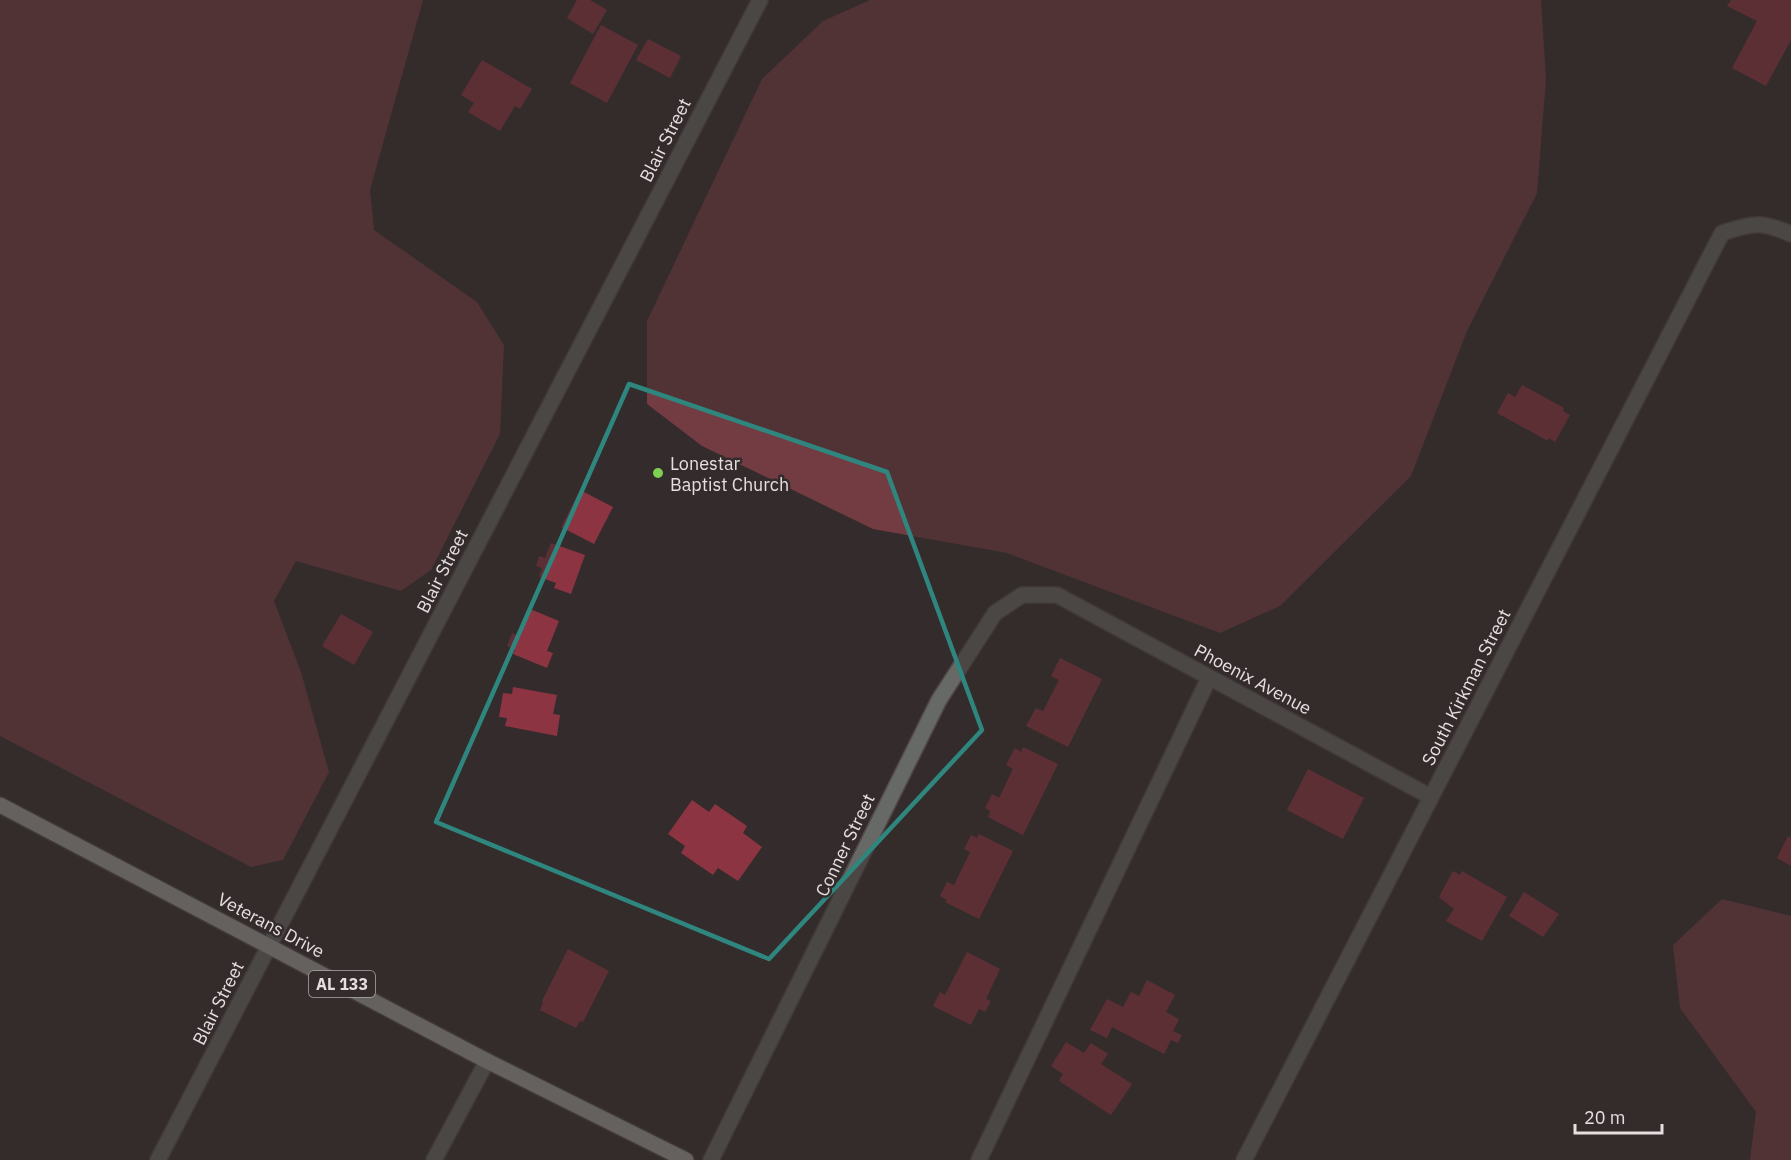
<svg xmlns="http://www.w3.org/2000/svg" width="1791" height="1160" font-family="'IBM Plex Sans',sans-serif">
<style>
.green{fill:#733b42}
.building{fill:#8d3442}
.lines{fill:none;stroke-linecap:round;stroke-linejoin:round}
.minor-casing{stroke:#504849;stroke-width:18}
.major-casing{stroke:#504849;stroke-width:18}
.minor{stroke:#666965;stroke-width:15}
.major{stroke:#9ea39c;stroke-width:15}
.marked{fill:none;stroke:#2f867f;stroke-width:4.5;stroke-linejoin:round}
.poi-dot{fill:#7ed053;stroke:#342b2c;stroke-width:2}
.labels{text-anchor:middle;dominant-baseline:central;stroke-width:5;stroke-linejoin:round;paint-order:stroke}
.shield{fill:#342b2c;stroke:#b1a9aa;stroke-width:1.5}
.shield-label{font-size:16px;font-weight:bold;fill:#e6dfe0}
.street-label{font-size:18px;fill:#e6dfe0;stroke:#342b2c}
.poi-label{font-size:18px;fill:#e6dfe0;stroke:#342b2c;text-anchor:start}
</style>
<rect width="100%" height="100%" fill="#342b2c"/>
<g class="green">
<polygon points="0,0 423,0 370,190 374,230 477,302 504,345 500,434 431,570 401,591 296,561 274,601 301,672 329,772 283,860 251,867 0,736"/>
<polygon points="870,0 1541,0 1546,79 1537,193 1467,331 1411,476 1280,606 1220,633 1007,553 873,529 702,446 647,404 647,321 762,79 823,21"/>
<polygon points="1722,899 1791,916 1791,1160 1750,1160 1756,1112 1680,1008 1673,945"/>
</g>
<g class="building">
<polygon points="577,0 590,0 607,10 593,34 567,18"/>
<polygon points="1731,0 1791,0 1791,40 1766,86 1732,68 1757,21 1727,6"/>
<polygon points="601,25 638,45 607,103 570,83"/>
<polygon points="648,39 681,56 670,78 636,60"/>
<polygon points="482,60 532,89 520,109 515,106 500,131 468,112 474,103 461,95"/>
<polygon points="1522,385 1564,408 1563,411 1570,415 1555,442 1549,438 1548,441 1497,413 1508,393 1515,397"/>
<polygon points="580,490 613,507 594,544 561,527"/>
<polygon points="551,543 585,555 571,594 554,588 556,583 539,577 542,568 536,566 539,556 545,558"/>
<polygon points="530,609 559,621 547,651 553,653 547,668 513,654 515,650 507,646 512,633 520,636"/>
<polygon points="341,614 373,632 354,665 322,646"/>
<polygon points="1060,658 1102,679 1068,747 1026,726 1036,708 1043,711 1059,680 1051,676"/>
<polygon points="513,687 557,695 553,714 560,715 557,736 505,726 507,718 499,717 503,693 512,694"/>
<polygon points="1023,747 1058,764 1023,835 988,817 990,811 985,808 992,794 999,798 1013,769 1006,765 1015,748 1021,752"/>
<polygon points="1308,769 1364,798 1343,839 1287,810"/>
<polygon points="692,800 709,812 715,804 747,826 743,833 762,847 738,881 718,868 713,875 681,853 685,846 668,834"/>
<polygon points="979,834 1013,851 979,919 945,902 947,900 940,896 947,882 954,885 970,852 964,849 971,835 977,838"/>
<polygon points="1788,836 1791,838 1791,866 1777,858"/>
<polygon points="1453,871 1460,875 1462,871 1507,897 1482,941 1446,921 1454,909 1439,897"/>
<polygon points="1524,892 1559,914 1543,937 1509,916"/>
<polygon points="568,949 609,971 583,1022 580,1021 576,1028 540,1010 543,1002 542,1001"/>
<polygon points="967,952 1000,969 986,999 991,1001 985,1012 979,1009 971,1025 933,1006 940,992 945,995"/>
<polygon points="1147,980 1175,995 1166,1012 1179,1019 1173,1031 1182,1035 1178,1043 1171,1040 1164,1054 1112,1027 1107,1038 1090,1030 1107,999 1123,1007 1131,992 1139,996"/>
<polygon points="1066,1042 1084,1053 1091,1043 1108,1054 1101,1064 1132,1084 1111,1115 1059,1081 1063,1074 1051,1066"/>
</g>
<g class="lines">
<g class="minor-casing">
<g id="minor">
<polyline points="158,1160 760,0"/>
<polyline points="434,1160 487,1061"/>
<polyline points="711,1160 939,700 995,613 1022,595 1057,595 1431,797"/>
<polyline points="979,1160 1209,678"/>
<path d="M 1244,1160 L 1722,233 C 1752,223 1761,221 1791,234"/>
</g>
</g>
<g class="major-casing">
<polyline id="major" points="0,805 487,1061 686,1160"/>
</g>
<use href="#minor" class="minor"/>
<use href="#major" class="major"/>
</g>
<path d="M0 0H1791V1160H0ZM 629,384 L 887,472 L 982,730 L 769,959 L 436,822 Z" fill="#342b2c" fill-opacity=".55" fill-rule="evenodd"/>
<path class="marked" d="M 629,384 L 887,472 L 982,730 L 769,959 L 436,822 Z"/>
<circle class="poi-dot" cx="658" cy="473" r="6"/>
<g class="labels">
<rect class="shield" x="309" y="971" width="66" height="26" rx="4.5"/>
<g class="shield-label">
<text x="342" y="984">AL 133</text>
</g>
<g class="street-label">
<text transform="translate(665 140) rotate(-63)">Blair Street</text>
<text transform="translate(442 571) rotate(-63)">Blair Street</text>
<text transform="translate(1253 679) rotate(28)">Phoenix Avenue</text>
<text transform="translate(1466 687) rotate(-63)">South Kirkman Street</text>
<text transform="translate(845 845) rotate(-64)">Conner Street</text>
<text transform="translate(271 925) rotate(28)">Veterans Drive</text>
<text transform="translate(218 1003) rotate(-63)">Blair Street</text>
</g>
<g class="poi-label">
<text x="670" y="463">Lonestar<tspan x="670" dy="21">Baptist Church</tspan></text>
</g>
</g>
<path d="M1575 1124v9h87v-9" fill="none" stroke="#e6dfe0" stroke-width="3"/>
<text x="1584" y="1124" font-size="18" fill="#e6dfe0" stroke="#342b2c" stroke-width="4.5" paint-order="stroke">20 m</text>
</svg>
